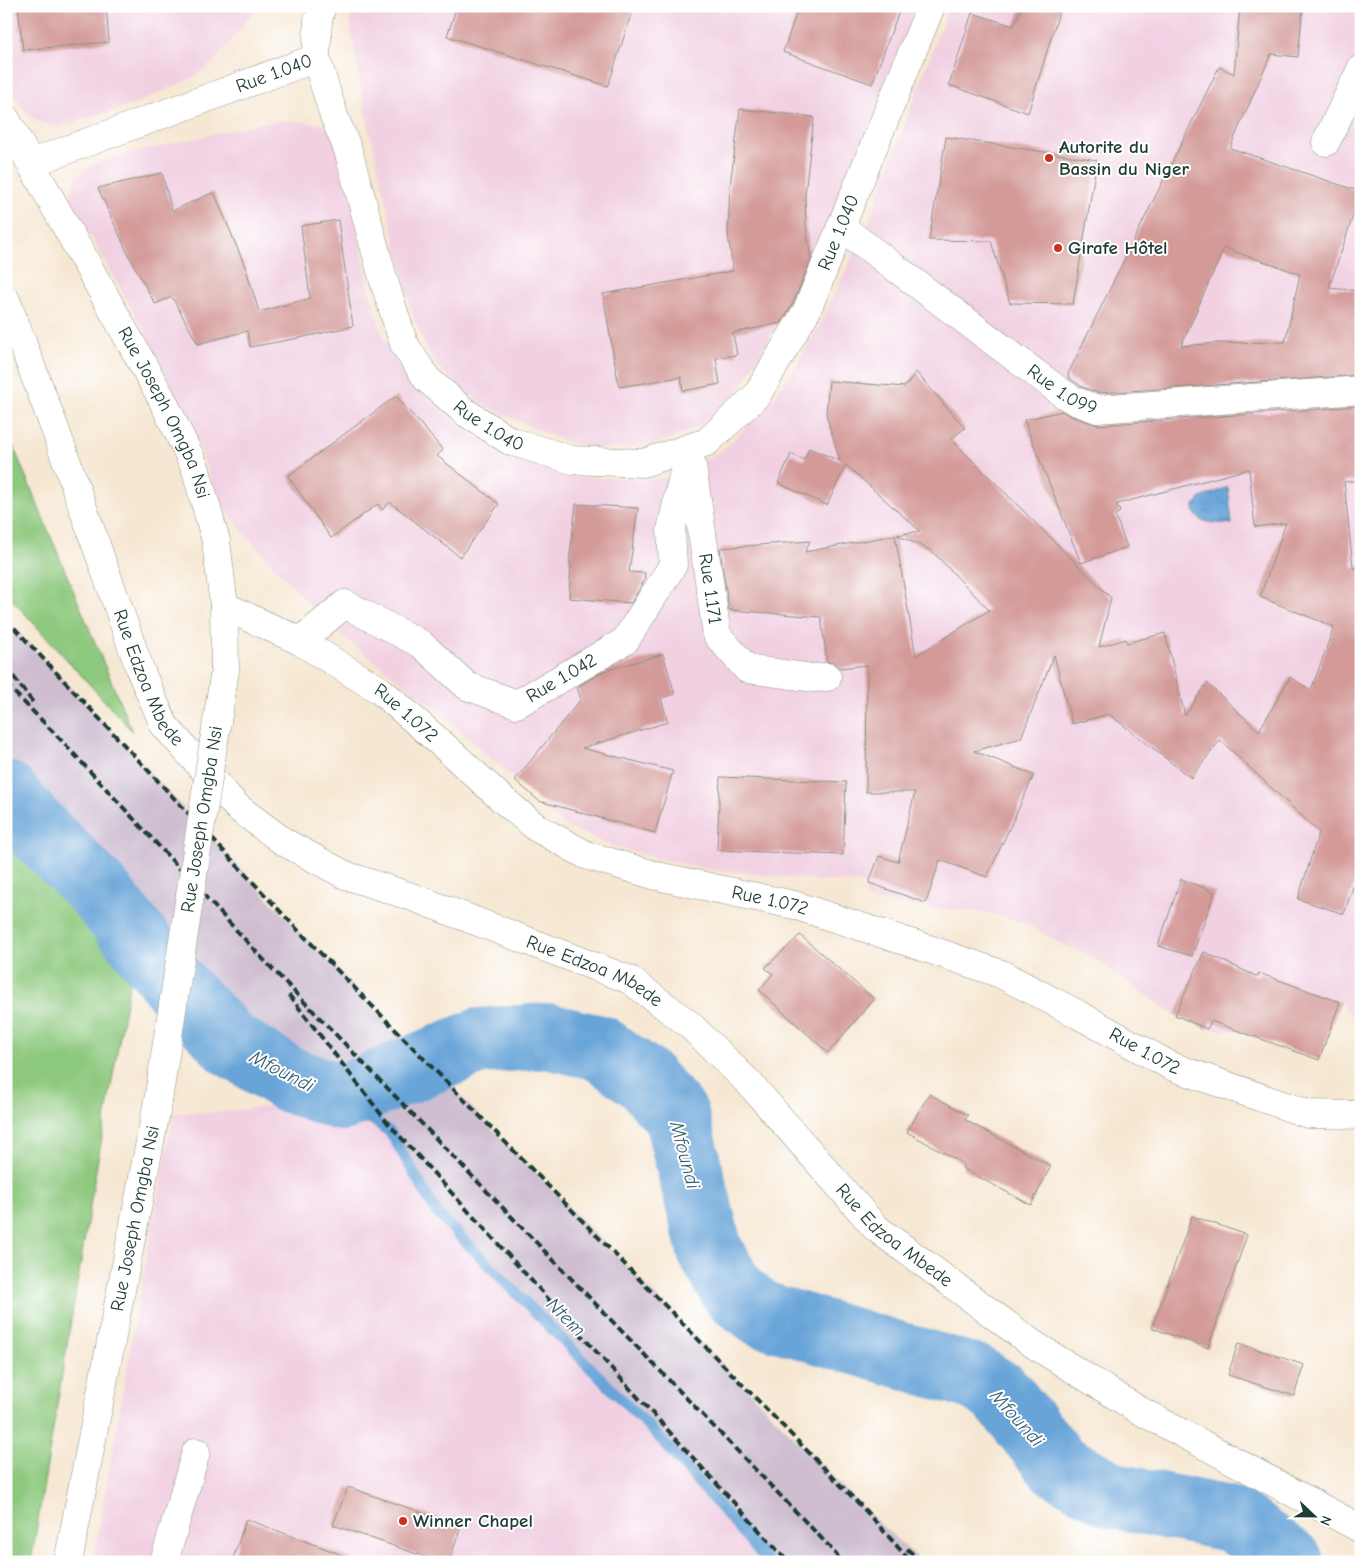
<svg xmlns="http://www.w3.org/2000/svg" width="1367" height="1568" font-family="'Comic Neue',sans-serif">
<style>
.built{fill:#f1d0e2}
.industrial{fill:#cebed0}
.green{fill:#8cc87d;stroke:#568258}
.water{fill:url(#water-ripples);stroke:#437086}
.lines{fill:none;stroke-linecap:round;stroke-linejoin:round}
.stream{stroke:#67a4d8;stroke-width:11}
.river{stroke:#67a4d8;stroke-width:66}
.building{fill:#d39a98;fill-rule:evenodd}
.street-casing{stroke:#8a9283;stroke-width:29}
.secondary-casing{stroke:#8a9283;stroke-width:29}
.street{stroke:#fff;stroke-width:28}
.secondary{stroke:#fff;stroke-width:28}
.rail{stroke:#1f3d34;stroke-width:4;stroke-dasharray:8 4;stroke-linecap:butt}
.secondary-bridge-casing{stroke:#8a9283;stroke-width:29;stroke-linecap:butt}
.secondary-bridge{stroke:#fff;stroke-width:28}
.poi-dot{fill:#c8321e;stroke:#fff;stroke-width:2}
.labels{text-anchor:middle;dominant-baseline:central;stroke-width:4;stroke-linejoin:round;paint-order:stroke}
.street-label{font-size:19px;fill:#1f3d34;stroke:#fff}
.poi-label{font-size:19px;font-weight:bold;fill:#1f3d34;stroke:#fff;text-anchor:start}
.water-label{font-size:20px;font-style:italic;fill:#38616d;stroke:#fff}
</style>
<defs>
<pattern id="water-ripples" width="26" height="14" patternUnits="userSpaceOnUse" patternTransform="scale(1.25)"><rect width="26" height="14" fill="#67a4d8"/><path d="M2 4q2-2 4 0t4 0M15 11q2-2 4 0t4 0" fill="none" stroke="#5487b0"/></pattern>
</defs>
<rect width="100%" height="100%" fill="#fff"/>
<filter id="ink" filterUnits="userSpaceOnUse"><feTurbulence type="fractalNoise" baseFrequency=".02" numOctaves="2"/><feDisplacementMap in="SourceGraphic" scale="10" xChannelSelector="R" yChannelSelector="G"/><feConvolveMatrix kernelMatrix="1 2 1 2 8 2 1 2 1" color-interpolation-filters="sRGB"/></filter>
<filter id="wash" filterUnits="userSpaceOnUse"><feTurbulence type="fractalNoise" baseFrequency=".0096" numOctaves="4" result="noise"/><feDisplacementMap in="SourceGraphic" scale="20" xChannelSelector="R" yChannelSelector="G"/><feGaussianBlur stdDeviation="1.12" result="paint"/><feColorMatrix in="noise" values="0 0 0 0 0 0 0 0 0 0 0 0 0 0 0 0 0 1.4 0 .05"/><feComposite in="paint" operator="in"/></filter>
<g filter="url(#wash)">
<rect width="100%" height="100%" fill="#f6e7d2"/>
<g class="built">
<polygon points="6,6 258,6 219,56 206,68 192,78 132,105 58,128 39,122 25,112 6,79"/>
<polygon points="350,6 916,6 817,264 789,303 753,367 737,392 711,417 697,427 672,438 655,444 626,448 595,448 571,443 537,430 486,406 468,394 450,378 435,363 425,345 413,316 369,128 351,33"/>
<polygon points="949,6 1361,6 1361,1028 1340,1002 1319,1060 1238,1031 1207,1029 1175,1015 1084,952 1069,948 1029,926 1004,916 974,911 933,909 868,900 865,897 865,883 827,881 704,869 634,852 607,844 567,827 540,807 542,803 461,732 439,711 327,624 243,532 221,503 195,438 157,357 133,310 70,200 74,184 77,177 85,169 95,164 134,152 263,123 293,120 323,125 330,130 344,152 367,281 382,334 389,349 401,368 423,394 465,430 498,449 530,464 564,474 602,478 648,479 678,477 726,448 759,414 776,395 791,374 811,341 845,273 866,228"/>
<polygon points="342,1098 390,1132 437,1213 657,1435 768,1562 93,1562 143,1276 174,1113 221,1112"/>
</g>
<polygon class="industrial" points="6,619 295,927 865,1510 922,1562 768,1562 657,1435 437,1213 389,1132 342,1098 290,1080 231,1044 178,989 99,892 32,824 6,794"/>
<g class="green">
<polygon points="6,429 132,731 6,593"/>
<polygon points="6,794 32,824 99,892 137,941 95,1176 31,1562 6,1562"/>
</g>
<path class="water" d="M 1228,487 L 1232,524 C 1216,522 1193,526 1194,505 L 1201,498 Z"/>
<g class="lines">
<polyline class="stream" points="342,1098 390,1132 437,1213 657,1435 768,1562"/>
<polyline class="river" points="6,794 32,824 99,892 178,989 231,1044 290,1080 342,1098 479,1041 547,1036 600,1048 644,1079 676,1115 710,1250 734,1293 762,1314 974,1377 1000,1393 1058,1465 1115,1496 1234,1520 1291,1562"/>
</g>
<g id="blocks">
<g class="building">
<polygon points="18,6 106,6 109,42 23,50"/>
<polygon points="457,6 634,6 608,86 447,36"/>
<polygon points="799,6 901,6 872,84 783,52"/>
<polygon points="1022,6 1061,6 1028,113 949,85 972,13 1014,26"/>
<path d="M 1240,6 L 1303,6 L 1298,57 L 1271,54 L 1230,148 L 1361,192 L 1329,288 L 1361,291 L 1361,375 L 1099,393 L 1082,387 L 1069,378 L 1068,374 L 1219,67 L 1234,74 ZM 1224,248 L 1300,274 L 1285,342 L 1219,343 L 1181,346 Z"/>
<polygon points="740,109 814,117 805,194 806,227 811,260 793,303 781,323 733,333 737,355 716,358 720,384 683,391 681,377 619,387 603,294 733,271 728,234 730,186"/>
<polygon points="946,137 1097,160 1073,304 1010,303 991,241 929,240"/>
<polygon points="162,173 172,211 214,192 246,269 259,312 310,298 301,226 338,220 353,326 304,337 250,347 247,331 198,344 172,297 155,304 128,254 98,188"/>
<polygon points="916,372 965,428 951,439 1111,598 1099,647 1126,639 1127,643 1165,633 1185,716 1207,683 1259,731 1290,677 1311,690 1334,627 1260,597 1286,523 1255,527 1249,469 1117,504 1120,512 1115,515 1127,547 1081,563 1024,420 1062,411 1070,416 1098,425 1361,406 1361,480 1344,482 1353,568 1357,568 1358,565 1361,566 1361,863 1344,914 1298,899 1319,832 1220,740 1191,778 1109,714 1072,724 1054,655 1021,738 974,751 1034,775 987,877 940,860 926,903 869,883 879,856 898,862 915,792 866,792 867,665 840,668 834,663 827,662 821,617 729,610 720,548 810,541 805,552 895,535 916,656 989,610 932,551 897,535 920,531 846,465 827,505 778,483 791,454 804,460 809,448 840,461 826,414 829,381 905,387"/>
<polygon points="396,396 443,450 437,456 499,504 460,557 390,502 382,510 378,504 331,538 288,476"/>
<polygon points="576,504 638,508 629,572 645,573 644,581 631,603 569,598 571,563 569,563"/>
<polygon points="663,654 675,694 661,698 668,722 582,748 673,771 655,833 539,801 515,780 581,699 577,687 604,671"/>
<polygon points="720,777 846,782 843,855 717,850"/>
<polygon points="1181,879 1215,892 1192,956 1158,946"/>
<polygon points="800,935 874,999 828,1053 759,990 773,974 765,968"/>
<polygon points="1204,952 1258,977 1259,973 1340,1002 1319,1060 1211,1021 1207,1029 1175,1015"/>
<polygon points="929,1094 968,1115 965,1120 1051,1166 1031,1205 962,1168 964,1164 907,1132"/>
<polygon points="1192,1216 1247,1235 1208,1348 1152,1328"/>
<polygon points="1238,1343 1304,1365 1294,1396 1228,1375"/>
<polygon points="348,1487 461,1526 449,1562 440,1562 333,1525"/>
<polygon points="246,1519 353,1559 352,1562 232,1562"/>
</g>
</g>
</g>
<g filter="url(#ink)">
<use href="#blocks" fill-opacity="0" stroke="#8a9283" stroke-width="1"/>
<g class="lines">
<g class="street-casing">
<g id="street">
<path id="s1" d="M 322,6 L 318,20 L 316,58 L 334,116 L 348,150 L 383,278 L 404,344 L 427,379 L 465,412 L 510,441 L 572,460 L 643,463 L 707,442 L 757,395 L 807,310 L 931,6"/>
<polyline points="1326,142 1361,69"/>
<path id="s2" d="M 31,163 L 316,58"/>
<path id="s3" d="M 841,227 L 1062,393 L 1075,401 L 1097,409 L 1361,390"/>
<path id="s4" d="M 6,300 L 55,429 L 141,672 L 164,725 L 237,807 L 284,842 L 345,875 L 415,898 L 630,980 L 690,1025 L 750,1084 L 876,1228 L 1033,1344 L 1137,1409 L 1361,1529"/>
<path id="s5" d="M 692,465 L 717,635 L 747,669 L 813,678 L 827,677"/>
<path id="s6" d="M 224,606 L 300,641 L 381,691 L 444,746 L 502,799 L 537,828 L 586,855 L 657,876 L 794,905 L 920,946 L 1001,974 L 1079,1015 L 1171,1066 L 1308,1114 L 1361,1115"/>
<path id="s7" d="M 300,641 L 345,604 L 421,644 L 467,686 L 517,704 L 625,641 L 673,565 L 671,530 L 689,448"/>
<polyline points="164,1562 196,1452"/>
</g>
</g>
<g class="secondary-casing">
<g id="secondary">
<path id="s8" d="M 6,119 L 161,397 L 195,467 L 216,541 L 224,606 L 225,670"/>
<path id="s9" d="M 68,1562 L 158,1101"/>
</g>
</g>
<use href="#street" class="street"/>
<use href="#secondary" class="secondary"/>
<g class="rail">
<polyline points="6,619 295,927 865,1510 911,1562"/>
<polyline points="6,667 35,705"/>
<polyline points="6,684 62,741 261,957 828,1545 842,1562"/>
<polyline points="289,995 387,1122 788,1562"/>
<polyline points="907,1549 922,1562"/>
</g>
<g class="secondary-bridge-casing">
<g id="secondary-bridge">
<path id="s10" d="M 158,1101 L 225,670"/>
</g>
</g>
<use href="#secondary-bridge" class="secondary-bridge"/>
</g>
</g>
<g class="poi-dot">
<circle cx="1049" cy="158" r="5"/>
<circle cx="1058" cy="248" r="5"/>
<circle cx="403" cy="1521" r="5"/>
</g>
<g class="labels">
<g class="street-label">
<text stroke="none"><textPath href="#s2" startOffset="259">Rue 1.040</textPath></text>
<text stroke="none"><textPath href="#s1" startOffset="952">Rue 1.040</textPath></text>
<text stroke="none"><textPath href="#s3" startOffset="275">Rue 1.099</textPath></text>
<text stroke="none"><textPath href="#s8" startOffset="334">Rue Joseph Omgba Nsi</textPath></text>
<text stroke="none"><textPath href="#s1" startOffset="472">Rue 1.040</textPath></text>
<text stroke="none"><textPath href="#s5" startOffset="125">Rue 1.171</textPath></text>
<text stroke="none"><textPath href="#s4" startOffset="404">Rue Edzoa Mbede</textPath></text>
<text stroke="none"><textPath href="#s7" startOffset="311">Rue 1.042</textPath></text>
<text stroke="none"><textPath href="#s6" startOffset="212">Rue 1.072</textPath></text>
<text stroke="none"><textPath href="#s10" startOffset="285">Rue Joseph Omgba Nsi</textPath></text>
<text stroke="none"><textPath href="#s6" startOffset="632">Rue 1.072</textPath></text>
<text stroke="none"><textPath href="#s4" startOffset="959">Rue Edzoa Mbede</textPath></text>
<text stroke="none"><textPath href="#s6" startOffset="1038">Rue 1.072</textPath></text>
<text stroke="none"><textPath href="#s9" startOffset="350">Rue Joseph Omgba Nsi</textPath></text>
<text stroke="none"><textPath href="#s4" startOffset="1364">Rue Edzoa Mbede</textPath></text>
</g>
<g class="poi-label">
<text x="1059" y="147">Autorite du<tspan x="1059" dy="22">Bassin du Niger</tspan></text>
<text x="1068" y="248">Girafe Hôtel</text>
<text x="413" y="1521">Winner Chapel</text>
</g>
<g class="water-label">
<text transform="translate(282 1071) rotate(27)">Mfoundi</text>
<text transform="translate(685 1155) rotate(75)">Mfoundi</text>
<text transform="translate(566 1317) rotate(45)">Ntem</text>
<text transform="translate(1017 1418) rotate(48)">Mfoundi</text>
</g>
</g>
<rect width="1367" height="1568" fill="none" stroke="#fff" stroke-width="25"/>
<g transform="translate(1314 1516) rotate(112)" stroke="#ffffff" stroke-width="4" paint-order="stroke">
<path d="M0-4L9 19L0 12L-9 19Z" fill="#1f3d34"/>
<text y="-8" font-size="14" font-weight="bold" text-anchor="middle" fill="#1f3d34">N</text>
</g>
</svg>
